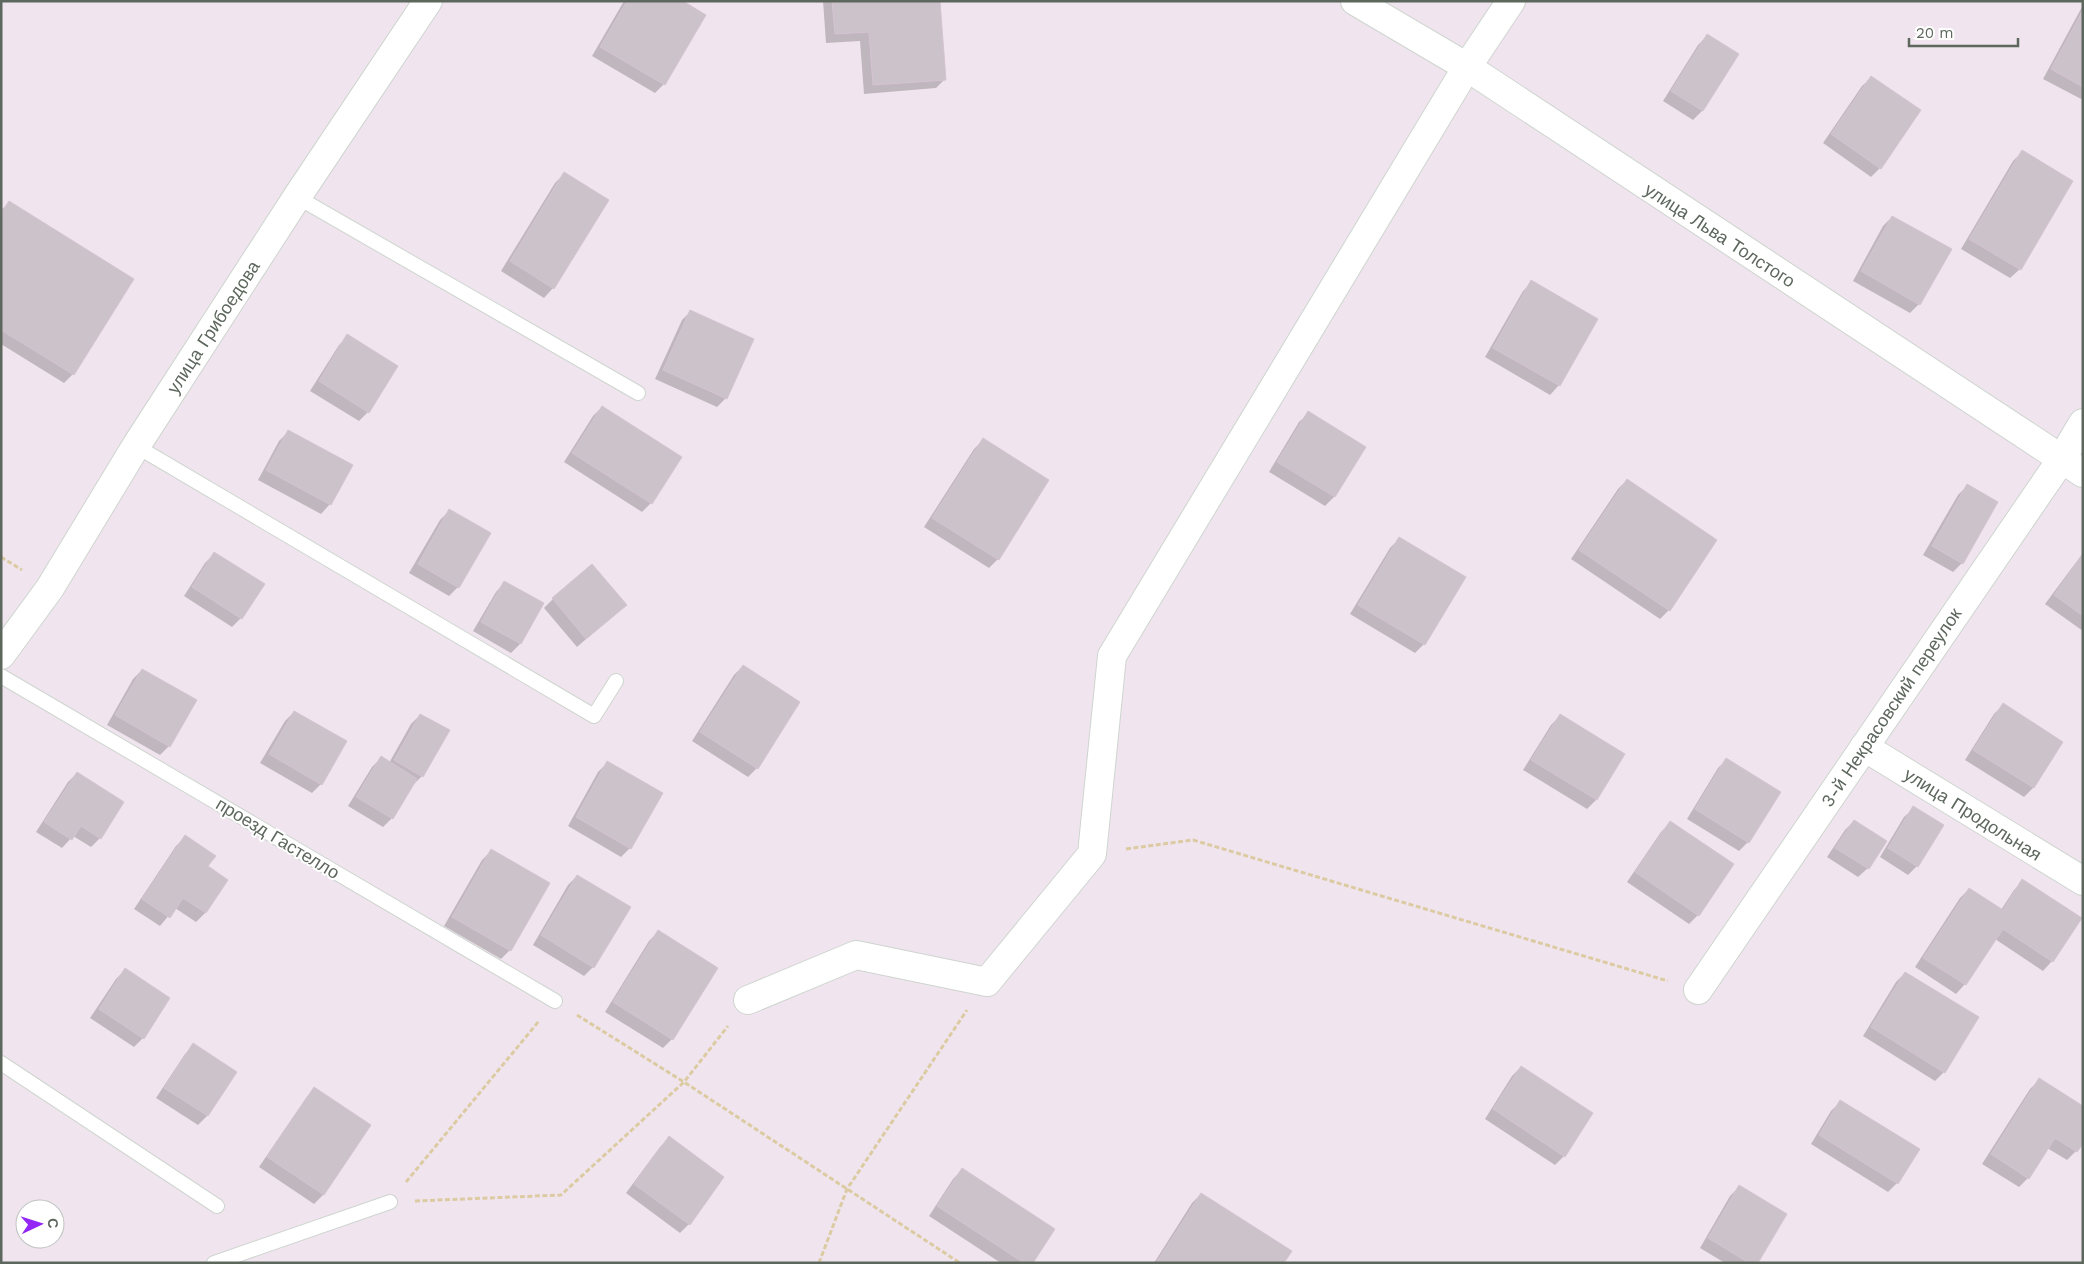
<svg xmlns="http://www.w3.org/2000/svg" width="2084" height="1264" font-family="'Work Sans',sans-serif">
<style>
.shadow{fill:#0003}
.building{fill:#cbc2ca;stroke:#d6c3d3}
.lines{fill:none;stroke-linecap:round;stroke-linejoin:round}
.service-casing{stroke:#ced5cf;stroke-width:16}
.minor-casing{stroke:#ced5cf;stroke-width:30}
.path{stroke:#dccba2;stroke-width:3;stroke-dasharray:5 2.5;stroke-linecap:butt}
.service{stroke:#fff;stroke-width:14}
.minor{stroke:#fff;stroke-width:28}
.labels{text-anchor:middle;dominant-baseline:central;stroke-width:4;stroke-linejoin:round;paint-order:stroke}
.street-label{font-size:18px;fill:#5d675d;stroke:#fff}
</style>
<rect width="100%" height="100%" fill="#f0e5ee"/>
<g class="shadow">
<polygon points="624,1 681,1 704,15 664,84 655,93 592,56"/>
<polygon points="823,1 939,1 945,79 936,88 864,94 860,41 826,43"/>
<polygon points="2083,5 2083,100 2043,79"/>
<polygon points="1707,36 1737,55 1702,111 1693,120 1663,101 1698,45"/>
<polygon points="1872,77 1880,168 1871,177 1823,143 1862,86"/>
<polygon points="2022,152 2072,182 2020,269 2010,278 1961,249 2013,161"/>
<polygon points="564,174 607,200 553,288 544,298 501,271 555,183"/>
<polygon points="9,203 132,279 73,374 64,383 1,344 1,210"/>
<polygon points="1892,217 1919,304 1910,313 1853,281 1883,226"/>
<polygon points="1532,282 1597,320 1559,385 1550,395 1485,357 1523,291"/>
<polygon points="691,311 726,398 717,407 655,379 682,320"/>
<polygon points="348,336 368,412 359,421 310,391 339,345"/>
<polygon points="602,407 651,503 642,512 564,462 593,416"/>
<polygon points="1309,413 1364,447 1334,497 1325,506 1269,472 1299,422"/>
<polygon points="288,432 330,504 321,514 258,480 279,441"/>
<polygon points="983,440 998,559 989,568 924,527 974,449"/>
<polygon points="1627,480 1669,610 1660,619 1571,559 1618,489"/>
<polygon points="1967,486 1962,563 1953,572 1923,555 1958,495"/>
<polygon points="449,511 458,587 449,596 409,573 440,520"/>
<polygon points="1399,539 1424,644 1415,653 1350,614 1390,548"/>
<polygon points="2083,553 2083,631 2045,604"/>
<polygon points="214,554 241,618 232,627 184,596 205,563"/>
<polygon points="505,582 543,604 520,644 511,653 473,631 496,592"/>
<polygon points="553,599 625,605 577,647 544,608"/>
<polygon points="743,666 757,768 748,777 692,741 734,675"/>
<polygon points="142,670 169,746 160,755 107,725 133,679"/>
<polygon points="2003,705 2062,742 2033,788 2024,797 1965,760 1994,714"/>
<polygon points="294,712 321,784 312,793 260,763 285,721"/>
<polygon points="420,715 422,776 413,785 392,818 383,827 348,806 372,767 381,758 389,763 411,724"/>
<polygon points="1560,716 1596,800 1587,809 1523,770 1551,725"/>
<polygon points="1727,759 1779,792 1748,842 1739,851 1687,819 1718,768"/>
<polygon points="607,763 630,848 621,857 568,826 598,772"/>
<polygon points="77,773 100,838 91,847 73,836 62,848 36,832 68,782"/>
<polygon points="1914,808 1917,866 1908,875 1880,857 1904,817"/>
<polygon points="1854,821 1885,841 1868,868 1858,877 1827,857 1845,830"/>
<polygon points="1670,823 1698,915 1689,924 1627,882 1661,832"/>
<polygon points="185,837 207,866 226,880 205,913 196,922 175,908 160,926 134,909 176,846"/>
<polygon points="491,851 510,950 501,959 444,926 482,860"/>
<polygon points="577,876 593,967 584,976 533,945 568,885"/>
<polygon points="2023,881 2081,918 2052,961 2043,971 1995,939 1965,984 1956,994 1915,967 1960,898 1969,889 2001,910 2014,890"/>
<polygon points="658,932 672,1039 663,1048 605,1012 649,941"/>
<polygon points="125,970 143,1038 134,1047 90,1018 116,979"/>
<polygon points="1905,973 1944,1072 1935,1081 1863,1036 1896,982"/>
<polygon points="194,1045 235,1072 207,1116 198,1125 156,1098 185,1054"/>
<polygon points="1521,1067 1564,1156 1555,1165 1485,1119 1512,1076"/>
<polygon points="2039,1080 2076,1151 2067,1160 2047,1148 2028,1178 2019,1187 1982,1164 2030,1089"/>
<polygon points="315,1089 369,1126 323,1195 314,1204 259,1167 306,1098"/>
<polygon points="1840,1102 1897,1183 1888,1192 1811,1144 1831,1111"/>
<polygon points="669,1138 689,1224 680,1233 626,1193 660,1147"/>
<polygon points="962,1170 1031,1263 1001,1263 929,1216 953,1179"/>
<polygon points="1739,1187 1757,1263 1725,1263 1700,1248 1730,1196"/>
<polygon points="1201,1194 1283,1263 1154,1263 1192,1203"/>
</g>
<g class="building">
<polygon points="627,1 683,1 706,15 665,85 600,47"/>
<polygon points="832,1 940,1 946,80 873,85 869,32 835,34"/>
<polygon points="2083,10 2083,87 2051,69"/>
<polygon points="1707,34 1739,54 1703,111 1671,91"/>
<polygon points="1871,76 1921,110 1881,169 1831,134"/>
<polygon points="2022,150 2073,181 2021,270 1969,239"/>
<polygon points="564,172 609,200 554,289 510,261"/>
<polygon points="9,201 134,279 74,375 1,330 1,213"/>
<polygon points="1892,216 1952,249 1920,305 1861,271"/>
<polygon points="1531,280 1598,319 1560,386 1493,348"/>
<polygon points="690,310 754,339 727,399 663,370"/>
<polygon points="347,334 398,366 369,413 319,381"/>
<polygon points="602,406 682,457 652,504 572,453"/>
<polygon points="1308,411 1366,447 1335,497 1277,462"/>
<polygon points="288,430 353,465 331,505 266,470"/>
<polygon points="983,438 1049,480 999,560 932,518"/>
<polygon points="1627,479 1717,540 1670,611 1579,550"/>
<polygon points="1967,484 1998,502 1963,564 1932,546"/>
<polygon points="449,509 491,533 459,588 418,564"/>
<polygon points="1399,537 1466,577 1425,645 1358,605"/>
<polygon points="214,552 265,584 242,619 192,587"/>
<polygon points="2083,554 2083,616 2054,595"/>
<polygon points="592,564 627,605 586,639 552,598"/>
<polygon points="504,581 544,603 521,644 481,622"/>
<polygon points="743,665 800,702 758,769 700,732"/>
<polygon points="142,669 197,700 170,747 115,715"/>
<polygon points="2003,703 2063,742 2034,788 1973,750"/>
<polygon points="294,711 347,741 322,785 269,754"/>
<polygon points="420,714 450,730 423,777 394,760"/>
<polygon points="1560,714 1625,754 1597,800 1531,760"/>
<polygon points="381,756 417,779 393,819 356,797"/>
<polygon points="1726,758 1781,792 1749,843 1695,809"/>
<polygon points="607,761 663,793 631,849 576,817"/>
<polygon points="77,772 124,802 101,839 81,826 72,840 44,822"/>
<polygon points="1913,806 1944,825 1918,867 1888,848"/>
<polygon points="1854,820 1887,841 1869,869 1835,848"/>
<polygon points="1670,821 1734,864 1699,916 1635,872"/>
<polygon points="185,835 216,856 208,866 228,880 206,913 183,898 170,918 142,899"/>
<polygon points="491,849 550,883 511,951 452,917"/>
<polygon points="577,875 631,907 594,968 541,935"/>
<polygon points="2022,879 2082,918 2053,962 2003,929 1966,985 1923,958 1969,888 2003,910"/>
<polygon points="658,930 718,968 673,1040 613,1002"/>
<polygon points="125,968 170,998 144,1039 99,1009"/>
<polygon points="1905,972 1979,1017 1945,1073 1871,1027"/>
<polygon points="193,1043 237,1072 208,1116 164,1088"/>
<polygon points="1521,1066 1593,1113 1565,1157 1493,1109"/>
<polygon points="2039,1078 2083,1106 2083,1144 2077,1152 2055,1138 2029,1179 1991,1154"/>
<polygon points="314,1087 371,1125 324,1195 267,1157"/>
<polygon points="1840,1100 1920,1149 1898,1184 1819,1135"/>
<polygon points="669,1136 724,1177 690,1225 634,1184"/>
<polygon points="962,1168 1055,1229 1033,1263 1024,1263 937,1206"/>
<polygon points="1739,1185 1787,1214 1758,1263 1749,1263 1708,1238"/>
<polygon points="1201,1193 1292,1251 1284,1263 1156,1263"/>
</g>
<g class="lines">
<g class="service-casing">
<g id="service">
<polyline points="297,197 638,393"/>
<polyline points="136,446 594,716 616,681"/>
<polyline points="1,676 555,1001"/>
<polyline points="1,1063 217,1206"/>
<polyline points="214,1263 390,1202"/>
</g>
</g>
<g class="minor-casing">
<g id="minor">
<polyline points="1355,1 1467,67 2083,473"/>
<polyline points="1,655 50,588 136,446 297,197 428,1"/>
<polyline points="1864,747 2083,881"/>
<polyline points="1698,990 2061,460 2083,423"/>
<polyline points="748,1000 856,955 987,982 1092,854 1112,656 1467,67 1511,1"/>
</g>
</g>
<g class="path">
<polyline points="1,557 22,570"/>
<polyline points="1126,849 1193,840 1668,981"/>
<polyline points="577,1015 684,1082 960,1263"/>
<polyline points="406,1182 539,1021"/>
<polyline points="415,1201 561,1195 684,1082 728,1026"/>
<polyline points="819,1263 847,1189 967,1010"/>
</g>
<use href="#service" class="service"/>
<use href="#minor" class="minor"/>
</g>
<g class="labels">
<g class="street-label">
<text transform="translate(1720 235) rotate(33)">улица Льва Толстого</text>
<text transform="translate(213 327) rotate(-57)">улица Грибоедова</text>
<text transform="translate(1891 707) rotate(-56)">3-й Некрасовский переулок</text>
<text transform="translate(1973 814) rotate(32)">улица Продольная</text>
<text transform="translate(278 838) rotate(31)">проезд Гастелло</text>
</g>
</g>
<rect width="2084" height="1264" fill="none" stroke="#5d675d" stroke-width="5"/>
<g transform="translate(40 1224) rotate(86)"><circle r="24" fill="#ffffff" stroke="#bec2be"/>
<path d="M0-4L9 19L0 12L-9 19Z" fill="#9326f6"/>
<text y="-8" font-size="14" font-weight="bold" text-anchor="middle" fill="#5d675d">С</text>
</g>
<path d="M1909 38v8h109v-8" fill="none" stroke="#5d675d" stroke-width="2.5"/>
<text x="1916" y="38" font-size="15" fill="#5d675d" stroke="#ffffff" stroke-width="4" paint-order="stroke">20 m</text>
</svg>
